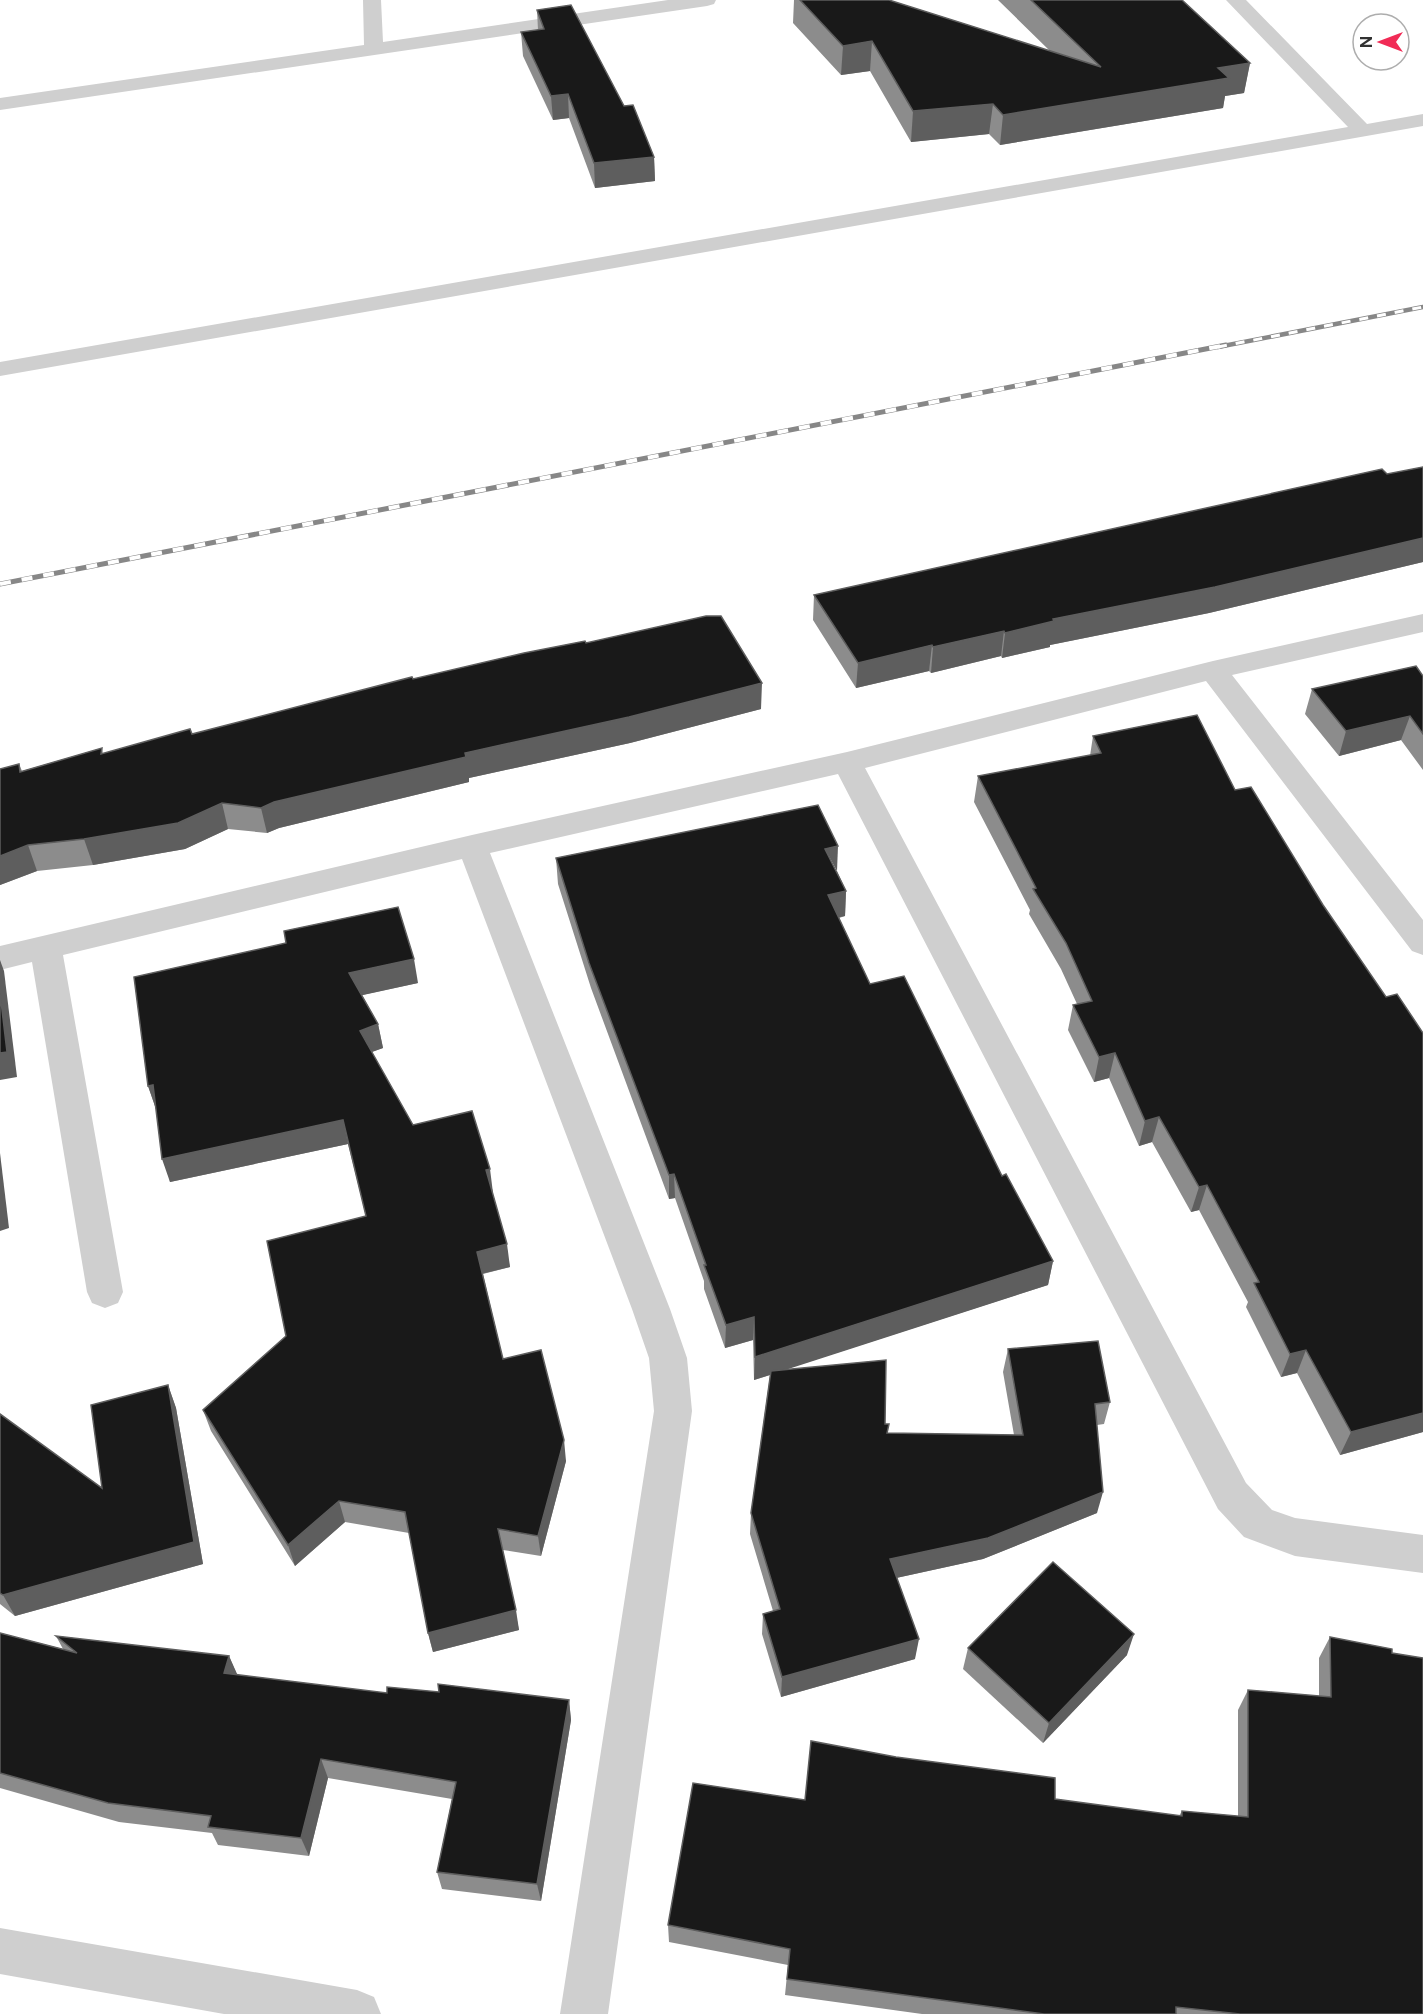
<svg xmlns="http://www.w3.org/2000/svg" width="1423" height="2014" font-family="'Public Sans',sans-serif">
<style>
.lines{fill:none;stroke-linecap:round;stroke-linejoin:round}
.minor{fill:#cfcfcf;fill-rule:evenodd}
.rail-far1-casing{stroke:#878787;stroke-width:4.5}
.rail-casing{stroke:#878787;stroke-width:5}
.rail-far1{stroke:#fff;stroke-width:3;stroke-dasharray:9;stroke-linecap:butt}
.rail{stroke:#fff;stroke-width:4;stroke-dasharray:11;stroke-linecap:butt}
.wall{fill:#8c8c8c}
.shaded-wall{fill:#5e5e5e}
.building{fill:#191919;stroke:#5e5e5e;stroke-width:1.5}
</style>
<rect width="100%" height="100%" fill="#fff"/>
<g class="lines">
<g class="minor">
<polygon points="363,0 381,0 383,42 668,0 716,0 714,4 707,6 0,110 0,98 364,45"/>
<polygon points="1226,0 1246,0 1367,124 1423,114 1423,126 0,376 0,362 1348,127"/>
<polygon points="1423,614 1423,632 1232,675 1423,920 1423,955 1412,951 1206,681 865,768 1246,1483 1272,1510 1295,1518 1423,1535 1423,1573 1295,1556 1244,1537 1218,1509 838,774 490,853 670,1309 687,1358 692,1411 608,2014 560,2014 654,1411 649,1358 632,1309 462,859 63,955 123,1292 118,1303 105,1308 92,1303 87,1292 32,962 0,970 0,946 472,835 847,752 1213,661"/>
<polygon points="0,1928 357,1990 374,1997 381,2014 224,2014 0,1974"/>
</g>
<g class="rail-far1-casing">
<polyline id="rail-far1" points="1218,347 1423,307"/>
</g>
<g class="rail-casing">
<polyline id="rail" points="0,584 1226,345"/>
</g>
<use href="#rail-far1" class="rail-far1"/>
<use href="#rail" class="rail"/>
</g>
<g class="wall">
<polygon points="794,0 889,0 1050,51 998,0 1182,0 1250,63 1244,93 1225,96 1223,108 1000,145 989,134 911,142 870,71 841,75 793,23"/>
<polygon points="537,10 624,106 654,157 655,181 595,188 569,118 553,120 523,56 521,32 538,30"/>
<polygon points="1423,467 1423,562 1209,613 1050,645 1050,647 1002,658 1001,656 931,673 929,671 856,688 813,620 814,595"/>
<polygon points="586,643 761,709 630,743 469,778 469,782 279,828 267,833 228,829 185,849 93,865 37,871 0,885 0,769 19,764 22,771 102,748 103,754 192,734 413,679"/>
<polygon points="1423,676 1423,770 1401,740 1339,756 1305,714 1312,689"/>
<polygon points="1093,736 1423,1432 1340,1455 1297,1373 1281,1377 1246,1307 1248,1302 1199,1210 1191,1212 1152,1142 1139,1146 1109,1078 1094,1082 1068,1030 1073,1005 1077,1004 1061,969 1029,914 1030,910 974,802 978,776 1090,756"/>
<polygon points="556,858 837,871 846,891 845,916 839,918 870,984 1002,1176 1053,1261 1048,1285 786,1369 885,1424 888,1433 1014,1435 1003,1372 1008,1349 1110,1402 1104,1424 1097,1425 1097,1513 983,1559 896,1578 915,1659 781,1697 762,1634 763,1614 773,1611 750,1534 751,1513 770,1375 754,1380 753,1340 725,1348 704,1289 704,1281 675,1198 669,1199 591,988 558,884"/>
<polygon points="286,943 418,983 362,995 378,1024 383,1048 371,1052 413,1125 493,1193 492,1193 510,1267 483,1274 503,1359 566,1461 541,1556 503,1550 519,1630 433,1652 428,1633 409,1533 345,1522 295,1566 211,1431 203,1410 286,1336 366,1216 348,1144 170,1182 156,1109 148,1086"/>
<polygon points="168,1385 176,1408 203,1564 15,1616 0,1604 0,1414 102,1488"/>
<polygon points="0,1633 63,1649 56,1636 229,1656 237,1675 387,1693 439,1692 569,1700 571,1720 541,1901 442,1889 437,1872 452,1799 328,1778 309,1856 218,1845 212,1833 119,1822 0,1788"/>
<polygon points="1330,1637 1423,2014 922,2014 785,1995 788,1965 669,1942 668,1925 805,1800 1055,1799 1179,1816 1182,1811 1238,1816 1238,1710 1248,1690 1319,1696 1319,1658"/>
<polygon points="968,1648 1127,1655 1043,1743 963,1669"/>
</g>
<g class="shaded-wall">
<polygon points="872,41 870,71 841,75 843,46"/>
<polygon points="1250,63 1244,93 1225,96 1223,108 1000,145 1003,115 1218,68"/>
<polygon points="568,94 569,118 553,120 551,96"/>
<polygon points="993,104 989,134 911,142 913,111"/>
<polygon points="654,157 655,181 595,188 594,163"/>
<polygon points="1423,538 1423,562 1209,613 1050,645 1050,647 1002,658 1005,633 1053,619"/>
<polygon points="1004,631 1001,656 931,673 933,647"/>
<polygon points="932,645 929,671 856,688 858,663"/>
<polygon points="762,683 761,709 630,743 469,778 469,782 279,828 267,833 261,808 274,802 465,753"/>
<polygon points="1410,716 1401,740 1339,756 1346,731"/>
<polygon points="222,803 228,829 185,849 93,865 84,839"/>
<polygon points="28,845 37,871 0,885 0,856"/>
<polygon points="838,846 837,871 825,849"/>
<polygon points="846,891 845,916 826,920 828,895"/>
<polygon points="414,959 418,983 354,997 349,973"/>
<polygon points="0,960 4,971 17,1077 0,1080"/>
<polygon points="378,1024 383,1048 364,1055 360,1031"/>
<polygon points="1115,1053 1109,1078 1094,1082 1099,1057"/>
<polygon points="153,1085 156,1109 148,1086"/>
<polygon points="1159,1117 1152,1142 1139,1146 1145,1121"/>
<polygon points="343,1120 348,1144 170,1182 162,1159"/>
<polygon points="0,1153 9,1228 0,1231"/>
<polygon points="490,1169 493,1193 489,1194 486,1170"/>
<polygon points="674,1174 675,1198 669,1199 669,1175"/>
<polygon points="1207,1185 1199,1210 1191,1212 1199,1187"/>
<polygon points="507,1244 510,1267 481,1274 477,1252"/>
<polygon points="1053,1261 1048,1285 754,1380 755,1357"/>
<polygon points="754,1317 753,1340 725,1348 726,1325"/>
<polygon points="1306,1350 1297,1373 1281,1377 1290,1354"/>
<polygon points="168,1385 176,1408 203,1564 15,1616 3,1595 194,1542"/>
<polygon points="1423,1413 1423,1432 1340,1455 1351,1432"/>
<polygon points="564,1440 566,1461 541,1556 538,1536"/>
<polygon points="1103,1492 1097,1513 983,1559 887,1580 890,1559"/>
<polygon points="339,1501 345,1522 295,1566 288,1545"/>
<polygon points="516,1610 519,1630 433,1652 428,1633"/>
<polygon points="1134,1634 1127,1655 1043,1743 1049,1723"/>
<polygon points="919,1639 915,1659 781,1697 782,1677"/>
<polygon points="229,1656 238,1676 224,1673"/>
<polygon points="569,1700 571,1720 541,1901 537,1884"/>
<polygon points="321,1759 328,1778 309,1856 301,1838"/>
</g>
<g class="building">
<polygon points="800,0 889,0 1101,67 1031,0 1182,0 1250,63 1218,68 1229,78 1003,115 993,104 913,111 872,41 843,46"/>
<polygon points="571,5 624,106 633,105 654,157 594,163 568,94 551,96 521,32 544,29 537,10"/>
<polygon points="1423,467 1423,538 1215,587 1053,619 1054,621 1005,633 1004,631 933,647 932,645 858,663 814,595 1382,469 1387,474"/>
<polygon points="706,616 721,616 762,683 629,717 465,753 466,757 274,802 261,808 222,803 178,823 84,839 28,845 0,856 0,769 19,764 20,772 102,748 101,754 190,729 192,734 412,677 413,679 524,653 585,641 586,643"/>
<polygon points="1416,666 1423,676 1423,734 1410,716 1346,731 1312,689"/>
<polygon points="1197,715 1235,790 1251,787 1323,905 1386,997 1397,994 1423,1033 1423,1413 1351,1432 1306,1350 1290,1354 1254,1283 1259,1282 1207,1185 1199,1187 1159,1117 1145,1121 1115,1053 1099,1057 1073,1005 1092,1001 1066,943 1033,889 1036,888 978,776 1101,753 1093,736"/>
<polygon points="818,805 838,846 825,849 846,891 828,895 870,984 904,976 1002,1176 1006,1174 1053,1261 755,1357 754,1317 726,1325 704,1265 706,1265 674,1174 669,1175 589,963 556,858"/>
<polygon points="398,907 414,959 349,973 378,1024 360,1031 413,1125 472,1111 490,1169 486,1170 507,1244 477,1252 503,1359 541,1350 564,1440 538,1536 498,1529 516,1610 428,1633 405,1512 339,1501 288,1545 203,1410 286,1336 267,1241 366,1216 343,1120 162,1159 153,1085 148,1086 134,977 286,943 284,931"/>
<polygon points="0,993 7,1052 0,1053"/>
<polygon points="1098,1341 1110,1402 1095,1404 1103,1492 988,1538 890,1559 919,1639 782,1677 763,1614 780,1609 751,1513 771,1371 886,1360 885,1424 889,1424 887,1433 1023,1435 1008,1349"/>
<polygon points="168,1385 194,1542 3,1595 0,1593 0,1414 102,1488 91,1405"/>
<polygon points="1053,1562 1134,1634 1049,1723 968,1648"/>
<polygon points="0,1633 77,1653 56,1636 229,1656 224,1673 387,1693 387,1687 439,1692 438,1684 569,1700 537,1884 437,1872 456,1782 321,1759 301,1838 208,1827 211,1816 108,1803 0,1773"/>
<polygon points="1330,1637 1392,1649 1392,1653 1423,1658 1423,2014 1240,2014 1176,2007 1176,2014 1044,2014 787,1979 790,1949 668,1925 693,1783 805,1800 811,1741 896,1757 1055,1778 1055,1799 1182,1816 1182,1811 1248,1817 1248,1690 1331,1697"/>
</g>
<g transform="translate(1381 42) rotate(270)"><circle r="28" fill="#ffffff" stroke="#adadad" stroke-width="1.5"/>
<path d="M0-4.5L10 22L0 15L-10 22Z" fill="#f12b56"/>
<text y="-9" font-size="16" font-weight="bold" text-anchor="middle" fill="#323232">N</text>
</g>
</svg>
